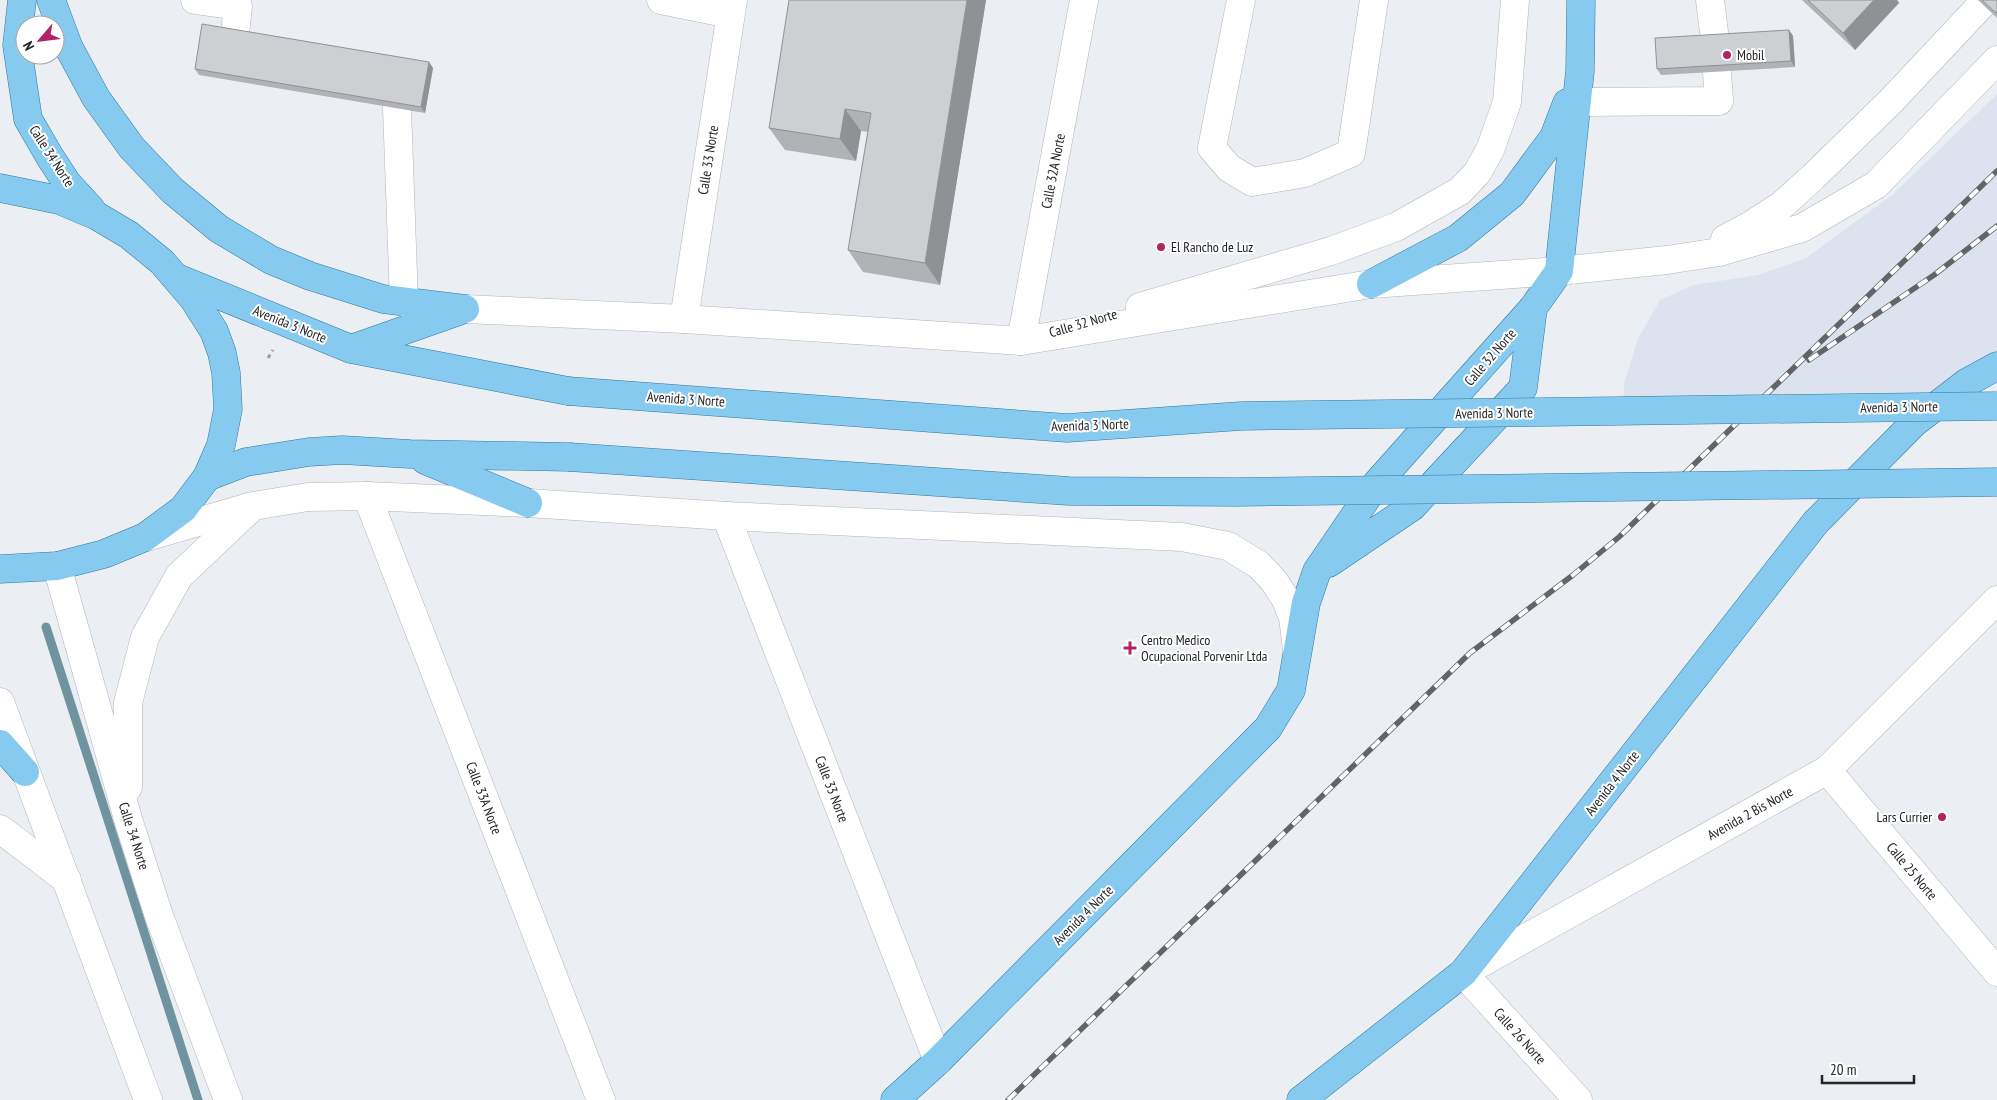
<svg xmlns="http://www.w3.org/2000/svg" width="1997" height="1100" font-family="'PT Sans Narrow',sans-serif">
<style>
.built{fill:#dce3ee}
.lines{fill:none;stroke-linecap:round;stroke-linejoin:round}
.stream{stroke:#70949f;stroke-width:9}
.minor-casing{stroke:#b3b5b9;stroke-width:29}
.major-casing{stroke:#2f79a2;stroke-width:29}
.path{stroke:#9a9c9f;stroke-width:3;stroke-dasharray:4 4;stroke-linecap:butt}
.minor{stroke:#fff;stroke-width:28}
.major{stroke:#86caef;stroke-width:28}
.rail-casing{stroke:#626467;stroke-width:5.5}
.rail{stroke:#fff;stroke-width:4;stroke-dasharray:11;stroke-linecap:butt}
.major-bridge-casing{stroke:#2f79a2;stroke-width:29;stroke-linecap:butt}
.major-bridge{stroke:#86caef;stroke-width:28}
.wall{fill:#b1b2b5}
.shaded-wall{fill:#909194}
.building{fill:#cecfd3;stroke:#909194}
.poi-dot{fill:#ae2464;stroke:#fff;stroke-width:2}
.labels{text-anchor:middle;dominant-baseline:central;stroke-width:4;stroke-linejoin:round;paint-order:stroke}
.poi-label{font-size:14px;fill:#232426;stroke:#fff;text-anchor:start}
.street-label{font-size:14px;fill:#232426;stroke:#fff}
</style>
<rect width="100%" height="100%" fill="#ebeef2"/>
<polygon class="built" points="1997,94 1997,366 1937,404 1623,411 1624,384 1638,339 1660,300 1694,285 1758,275 1806,258 1892,195"/>
<g class="lines">
<polyline class="stream" points="46,627 198,1100"/>
<g class="minor-casing">
<g id="minor">
<polyline points="195,0 238,6 235,34"/>
<polyline points="661,0 730,14"/>
<polyline points="1241,0 1212,148 1229,168 1252,182 1305,173 1351,153 1374,0"/>
<polyline points="1710,0 1715,40"/>
<polyline points="1577,102 1719,101 1717,72"/>
<polyline points="397,108 404,302"/>
<polyline points="1725,239 1751,225 1782,205 1813,177 1892,100 1986,0"/>
<polyline points="1140,307 1331,251 1396,227 1460,191 1477,173 1490,150 1507,102 1515,0"/>
<polyline points="465,309 684,319 1021,341 1371,284 1559,271 1667,260 1719,252 1802,228 1876,185 1997,60"/>
<polyline points="684,319 733,0"/>
<polyline points="1021,341 1084,0"/>
<polyline points="367,496 601,1100"/>
<polyline points="726,516 938,1061"/>
<polyline points="146,537 253,506 308,497 367,496 528,503 726,516 1182,537 1228,546 1259,565 1274,581 1285,598 1293,617 1297,649"/>
<polyline points="57,566 128,819 158,913 228,1100"/>
<polyline points="0,702 148,1100"/>
<polyline points="1827,770 1997,972"/>
<polyline points="128,787 128,703 145,637 179,576 250,509"/>
<polyline points="0,829 67,880"/>
<polyline points="1578,1100 1463,973 1827,770 1997,600"/>
</g>
</g>
<g class="major-casing">
<g id="major">
<polyline points="22,0 17,45 28,119 50,157 67,183 91,209"/>
<polyline points="51,0 69,48 96,98 132,148 173,191 219,229 271,260 310,276 383,299 465,309"/>
<polyline points="0,188 59,200 97,216 129,235 162,262 193,298 214,331 222,353 226,373 228,409 221,445 207,477 183,509 145,537 104,554 57,566 0,569"/>
<polyline points="177,278 351,349 568,391"/>
<polyline points="1371,284 1458,238 1512,194 1554,137 1567,103"/>
<polyline points="351,349 459,311"/>
<polyline points="425,460 528,503"/>
<polyline points="207,477 246,462 309,452 342,450 410,454 569,457"/>
<polyline points="1329,563 1412,507 1523,388 1533,308"/>
<polyline points="0,744 25,772"/>
<polyline points="895,1100 938,1061 1268,728 1291,690 1306,603 1317,571 1377,483 1533,308 1559,271 1580,71 1581,0"/>
<polyline points="1301,1100 1463,973 1816,522 1914,423 1966,383 1997,366"/>
</g>
</g>
<polyline class="path" points="268,358 273,350"/>
<use href="#minor" class="minor"/>
<use href="#major" class="major"/>
<g class="rail-casing">
<g id="rail">
<polyline points="1809,360 1934,275 1997,226"/>
<polyline points="1008,1100 1470,653 1573,575 1619,537 1997,171"/>
</g>
</g>
<use href="#rail" class="rail"/>
<g class="major-bridge-casing">
<g id="major-bridge">
<polyline points="568,391 1067,428 1241,416 1997,406"/>
<polyline points="569,457 1069,491 1238,492 1997,482"/>
</g>
</g>
<use href="#major-bridge" class="major-bridge"/>
</g>
<g class="wall">
<polygon points="986,0 940,285 863,272 848,250 868,132 861,131 856,161 785,150 769,128"/>
<polygon points="1802,0 1897,0 1899,3 1855,50"/>
<polygon points="1978,0 1997,0 1997,18"/>
<polygon points="1789,30 1793,36 1795,67 1661,75 1657,69"/>
<polygon points="433,68 425,113 199,75 195,69"/>
</g>
<g class="shaded-wall">
<polygon points="967,0 986,0 940,285 925,263"/>
<polygon points="1874,0 1897,0 1899,3 1855,50 1843,33"/>
<polygon points="1789,30 1793,36 1795,67 1791,61"/>
<polygon points="429,62 433,68 425,113 421,107"/>
<polygon points="845,109 861,131 856,161 840,139"/>
</g>
<g class="building">
<polygon points="789,0 967,0 925,263 848,250 871,113 845,109 840,139 769,128"/>
<polygon points="1808,0 1874,0 1843,33"/>
<polygon points="1982,0 1997,0 1997,12 1996,13"/>
<polygon points="202,24 429,62 421,107 195,69"/>
<polygon points="1789,30 1791,61 1657,69 1655,38"/>
</g>
<g class="poi-dot">
<circle cx="1727" cy="55" r="5"/>
<circle cx="1161" cy="247" r="5"/>
<path d="M1127.5 640.5h5v5h5v5h-5v5h-5v-5h-5v-5h5z"/>
<circle cx="1942" cy="817" r="5"/>
</g>
<g class="labels">
<g class="poi-label">
<text x="1737" y="55">Mobil</text>
<text x="1171" y="247">El Rancho de Luz</text>
<text x="1141" y="640">Centro Medico<tspan x="1141" dy="16">Ocupacional Porvenir Ltda</tspan></text>
<text x="1932" y="817" text-anchor="end">Lars Currier</text>
</g>
<g class="street-label">
<text transform="translate(52 156) rotate(57)">Calle 34 Norte</text>
<text transform="translate(708 160) rotate(-81)">Calle 33 Norte</text>
<text transform="translate(1053 171) rotate(-79)">Calle 32A Norte</text>
<text transform="translate(1083 323) rotate(-16)">Calle 32 Norte</text>
<text transform="translate(290 324) rotate(22)">Avenida 3 Norte</text>
<text transform="translate(1490 357) rotate(-49)">Calle 32 Norte</text>
<text transform="translate(686 399) rotate(4)">Avenida 3 Norte</text>
<text transform="translate(1899 407) rotate(-1)">Avenida 3 Norte</text>
<text transform="translate(1494 413) rotate(-1)">Avenida 3 Norte</text>
<text transform="translate(1090 425) rotate(-2)">Avenida 3 Norte</text>
<text transform="translate(1612 783) rotate(-52)">Avenida 4 Norte</text>
<text transform="translate(832 789) rotate(69)">Calle 33 Norte</text>
<text transform="translate(484 798) rotate(69)">Calle 33A Norte</text>
<text transform="translate(1750 813) rotate(-29)">Avenida 2 Bis Norte</text>
<text transform="translate(134 836) rotate(72)">Calle 34 Norte</text>
<text transform="translate(1912 871) rotate(50)">Calle 25 Norte</text>
<text transform="translate(1083 915) rotate(-45)">Avenida 4 Norte</text>
<text transform="translate(1520 1036) rotate(48)">Calle 26 Norte</text>
</g>
</g>
<g transform="translate(40 40) rotate(242)"><circle r="24" fill="#ffffff" stroke="#a7a7a8"/>
<path d="M0-4L9 19L0 12L-9 19Z" fill="#ae2464"/>
<text y="-8" font-size="14" font-weight="bold" text-anchor="middle" fill="#232426">N</text>
</g>
<path d="M1822 1075v8h92v-8" fill="none" stroke="#232426" stroke-width="2.5"/>
<text x="1830" y="1075" font-size="15" fill="#232426" stroke="#ffffff" stroke-width="4" paint-order="stroke">20 m</text>
</svg>
